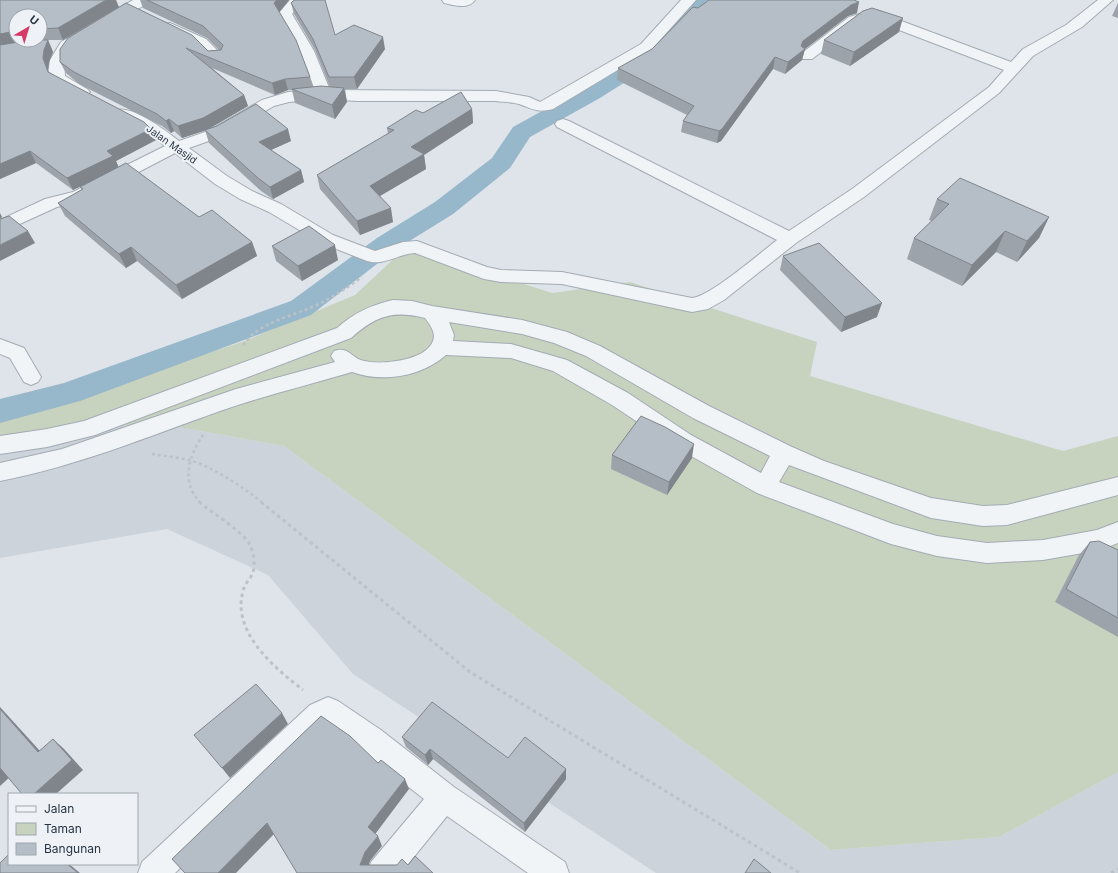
<svg xmlns="http://www.w3.org/2000/svg" width="1118" height="873" font-family="Inter,sans-serif">
<style>
.built{fill:#ccd3db}
.green{fill:#c7d3bf}
.lines{fill:none;stroke-linecap:round;stroke-linejoin:round}
.canal{fill:#97b7cb;fill-rule:evenodd}
.minor-casing{stroke:#a3abb3;stroke-width:2}
.path-far1{stroke:#bcc2c8;stroke-width:2.5;stroke-dasharray:3 3;stroke-linecap:butt}
.path{stroke:#bcc2c8;stroke-width:3;stroke-dasharray:3.5 3.5;stroke-linecap:butt}
.minor{fill:#f1f4f7;fill-rule:evenodd}
.wall{fill:#9ca3aa;fill-rule:evenodd}
.shaded-wall{fill:#7f858b}
.building{fill:#b5bec6;stroke:#7f858b}
.labels{text-anchor:middle;dominant-baseline:central;stroke-width:4;stroke-linejoin:round;paint-order:stroke}
.far-street-label{font-size:10px;fill:#263341;stroke:#eef2f6}
</style>
<rect width="100%" height="100%" fill="#dee4e9"/>
<polygon class="built" points="151,422 284,446 831,850 999,837 1118,772 1118,873 656,873 353,674 268,575 167,529 0,558 0,446 26,438"/>
<polygon class="green" points="404,249 460,263 552,293 630,282 817,342 810,376 1063,451 1118,436 1118,772 999,837 831,850 284,446 151,422 26,438 0,446 0,420 242,342 355,295"/>
<g class="lines">
<polygon class="canal" points="692,0 714,0 687,26 668,55 600,98 530,137 510,168 453,214 395,250 311,315 80,401 0,423 0,399 64,383 291,301 377,238 435,202 492,158 513,127 584,88 652,45 672,18"/>
<g class="minor-casing">
<g id="minor">
<polygon points="133,0 150,0 148,3 72,48 64,60 65,76 87,89 90,92 87,95 77,95 54,82 48,74 50,60 61,42"/>
<path d="M 290,0 L 304,0 L 292,14 L 314,51 L 330,90 L 496,91 L 529,97 L 540,102 L 641,44 L 681,0 L 696,0 L 651,50 L 553,109 C 537,113 533,109 519,104 C 512,102 503,102 496,101 L 357,101 L 324,99 L 289,102 L 274,106 L 220,137 L 189,148 L 227,176 L 252,191 L 281,204 L 333,235 L 375,251 L 403,242 L 417,241 L 487,267 L 501,270 L 562,272 L 692,298 C 711,296 760,253 777,240 L 557,127 L 555,124 L 557,121 L 563,119 L 569,121 L 789,231 L 852,189 L 989,87 L 1004,70 L 886,25 L 868,20 L 859,23 L 812,59 L 802,59 L 800,56 L 802,53 L 849,17 L 867,12 L 896,19 L 1011,62 L 1023,49 L 1066,25 L 1098,0 L 1113,0 L 1082,27 L 1033,56 L 999,93 L 864,197 L 796,243 L 724,300 L 708,309 L 692,312 L 562,284 L 501,282 L 484,279 L 415,253 C 398,254 385,266 367,261 L 321,243 L 269,212 L 240,199 L 215,184 L 175,153 L 85,200 L 57,207 L 0,233 L 0,220 L 45,199 L 73,192 L 165,146 L 149,133 L 117,116 L 115,113 L 117,110 C 134,106 166,131 179,141 L 208,131 L 262,100 L 288,92 L 315,90 L 300,51 L 278,14 Z"/>
<path d="M 442,0 L 475,0 C 468,10 454,5 444,3 Z"/>
<polygon points="170,23 206,39 225,58 223,61 213,61 196,45 165,30 163,27 165,24"/>
<path d="M 393,300 L 412,301 L 432,306 L 522,320 L 567,332 L 600,346 L 709,406 L 792,447 L 824,461 L 931,498 L 983,506 L 1007,505 L 1118,477 L 1118,495 L 1007,525 L 983,526 L 931,518 L 789,465 L 779,482 L 893,524 L 937,536 L 987,543 L 1043,540 L 1097,530 L 1118,522 L 1118,543 L 1100,550 L 1043,560 L 987,563 L 937,556 L 891,544 L 757,493 L 675,447 L 612,405 L 553,371 L 511,358 L 446,355 C 421,377 382,383 352,372 C 308,385 263,396 220,411 C 147,437 77,466 0,481 L 0,463 L 62,449 L 236,389 L 335,362 L 331,356 L 334,351 C 350,346 350,358 364,361 C 381,365 423,361 432,343 C 437,334 431,326 425,318 C 392,310 376,316 351,338 L 95,435 L 47,447 L 0,454 L 0,436 L 47,429 L 84,421 L 337,328 C 354,313 371,305 393,300 ZM 449,322 L 522,334 L 554,343 L 586,356 L 693,418 L 770,456 L 761,473 L 691,435 L 628,393 L 567,360 L 511,344 L 453,341 L 454,335 Z"/>
<polygon points="0,339 24,348 41,377 38,382 31,385 24,382 10,358 0,354"/>
<polygon points="328,697 338,701 381,730 454,787 565,862 569,873 528,873 447,816 401,873 367,873 371,862 424,799 361,750 327,726 175,873 138,873 142,862 310,705"/>
</g>
</g>
<g class="path-far1">
<path d="M 243,345 C 260,322 287,318 312,307 C 330,299 346,289 362,277"/>
<path d="M 152,454 C 164,456 177,457 189,460 C 213,467 243,487 263,503"/>
<path d="M 201,503 C 180,483 189,455 203,435"/>
</g>
<g class="path">
<path d="M 199,502 C 210,511 244,533 249,543 C 254,552 256,566 252,575 C 249,580 245,584 244,588 C 229,631 275,668 303,690"/>
<polyline points="261,502 470,672 800,873"/>
<polyline points="1111,873 1118,869"/>
</g>
<use href="#minor" class="minor"/>
</g>
<g class="wall">
<path d="M 0,0 L 119,7 L 63,40 L 48,40 L 53,52 L 49,62 L 48,70 L 49,72 L 156,140 L 116,161 L 118,167 L 199,217 L 252,242 L 257,256 L 182,299 L 137,261 L 126,268 L 65,216 L 58,203 L 82,190 L 80,187 L 107,173 L 73,190 L 36,163 L 0,179 ZM 40,16 L 40,40 L 16,40 Z"/>
<polygon points="140,0 289,0 279,12 310,77 313,87 330,87 315,50 294,14 291,3 335,35 385,49 357,89 345,89 347,102 335,119 295,103 292,90 288,90 275,95 212,68 244,95 248,106 208,129 291,141 271,150 301,170 304,182 273,199 261,191 209,143 205,130 182,138 174,131 171,133 162,126 79,84 66,73 60,62 68,38 208,51 219,50 207,38 143,8"/>
<polygon points="1118,3 1118,18 1112,16"/>
<polygon points="698,8 857,13 848,16 805,49 802,60 785,74 773,69 721,141 717,143 681,132 683,121 687,115 617,80 618,68 652,49"/>
<polygon points="899,32 850,66 821,54 824,40"/>
<polygon points="472,109 473,123 424,155 426,169 380,196 393,222 360,235 320,189 317,175 388,134 387,128 423,113"/>
<polygon points="937,199 1049,217 1039,238 1017,262 996,252 962,286 907,259 914,238 932,221 929,220"/>
<polygon points="272,246 338,260 302,281 276,261"/>
<polygon points="783,256 877,317 841,332 780,270"/>
<polygon points="612,455 692,458 667,495 611,469"/>
<polygon points="1090,542 1118,550 1118,637 1055,602 1079,555"/>
<polygon points="402,737 508,758 566,769 566,779 525,832 433,759 428,765 406,747"/>
</g>
<g class="shaded-wall">
<polygon points="106,0 116,0 119,7 63,40 58,28"/>
<polygon points="277,0 289,0 277,15 274,3"/>
<polygon points="859,2 857,13 848,16 801,52 805,49 802,60 785,74 788,62 801,46 803,41 851,5"/>
<polygon points="903,18 899,32 850,66 854,52"/>
<polygon points="16,31 16,40 36,40 0,46 0,34"/>
<polygon points="383,37 385,49 357,89 354,77"/>
<polygon points="48,40 53,52 49,62 48,70 53,83 43,58 44,50"/>
<polygon points="775,57 773,69 721,141 717,143 719,131"/>
<polygon points="285,79 288,90 275,95 272,83"/>
<polygon points="344,88 347,102 335,119 332,105"/>
<polygon points="244,95 248,106 207,130 182,138 178,126"/>
<polygon points="472,109 473,123 424,155 426,169 373,200 370,186 411,147"/>
<polygon points="169,119 174,131 171,133 166,121"/>
<polygon points="151,129 156,140 116,161 119,168 73,190 67,178 107,151"/>
<polygon points="288,129 291,141 262,154 259,142"/>
<polygon points="30,151 36,163 0,179 0,164"/>
<polygon points="301,170 304,182 273,199 270,187"/>
<polygon points="391,208 393,222 360,235 357,221"/>
<polygon points="0,213 2,217 0,219"/>
<polygon points="1049,217 1039,238 1017,262 1027,241"/>
<polygon points="28,231 35,243 0,261 0,245"/>
<polygon points="1005,231 996,252 962,286 972,265"/>
<polygon points="252,242 257,256 182,299 176,285"/>
<polygon points="335,245 338,260 302,281 298,266"/>
<polygon points="131,247 137,261 126,268 119,254"/>
<polygon points="882,303 877,317 841,332 845,317"/>
<polygon points="694,444 692,458 667,495 669,482"/>
<polygon points="0,707 50,762 38,752 0,709"/>
<polygon points="282,713 288,724 230,778 222,768"/>
<polygon points="53,739 64,749 83,770 56,794 34,794"/>
<polygon points="430,749 433,759 428,765 425,755"/>
<polygon points="0,768 11,776 0,786"/>
<polygon points="566,769 566,779 525,832 524,823"/>
<polygon points="405,779 409,789 373,837 368,827"/>
<polygon points="267,823 275,833 236,873 218,873"/>
<polygon points="378,836 382,846 370,861 366,873 360,865 365,852"/>
<polygon points="67,864 69,864 80,873 78,873"/>
</g>
<g class="building">
<polygon points="0,0 106,0 58,28 40,29 40,16 16,16 16,31 0,34"/>
<polygon points="147,0 277,0 274,3 296,40 310,77 285,79 272,83 186,48 244,95 203,118 178,126 169,119 166,121 157,114 74,72 60,62 60,49 68,38 126,3 192,35 208,51 221,50 223,45 203,26"/>
<polygon points="294,0 325,0 335,35 354,25 383,37 354,77 329,77 313,39 291,3"/>
<polygon points="709,0 854,0 859,2 851,5 803,41 801,46 805,49 788,62 775,57 722,129 719,131 683,121 694,106 618,68 652,49 693,7 698,8"/>
<polygon points="872,8 903,18 854,52 824,40 863,11"/>
<polygon points="31,40 48,40 44,50 43,58 48,72 144,122 151,129 107,151 113,156 67,178 30,151 0,164 0,45"/>
<polygon points="321,86 344,88 332,105 292,89"/>
<polygon points="461,92 472,109 411,147 424,154 370,186 391,208 357,221 317,175 394,130 387,128 416,110 423,113"/>
<polygon points="256,104 288,129 259,142 301,170 270,187 258,178 205,130 217,126"/>
<polygon points="126,163 199,217 212,210 252,242 176,285 131,247 119,254 58,203 83,189 80,187"/>
<polygon points="960,178 1049,217 1027,241 1005,231 972,265 914,238 949,204 937,199"/>
<polygon points="9,216 28,231 0,245 0,219"/>
<polygon points="309,226 335,245 298,266 272,246"/>
<polygon points="819,243 882,303 845,317 783,256"/>
<polygon points="641,416 665,427 694,444 669,482 612,455"/>
<polygon points="1099,541 1118,550 1118,618 1066,589 1090,542"/>
<polygon points="256,684 282,713 222,768 194,735"/>
<polygon points="432,702 508,758 525,737 566,769 524,823 430,749 425,755 402,737"/>
<polygon points="0,709 38,752 53,739 72,760 34,794 22,794 0,768"/>
<polygon points="321,716 350,736 378,763 381,760 405,779 368,827 378,836 365,852 360,865 397,865 402,859 408,865 415,856 433,873 297,873 267,823 218,873 185,873 172,859"/>
<polygon points="9,854 9,864 67,864 78,873 0,873 0,863"/>
<polygon points="754,859 771,873 745,873"/>
</g>
<g class="labels">
<g class="far-street-label">
<text transform="translate(172 144) rotate(35)">Jalan Masjid</text>
</g>
</g>
<rect x="8" y="793" width="130" height="72" fill="#eef2f6" stroke="#9ea6ae"/>
<rect x="16" y="806" width="20" height="6" fill="#f1f4f7" stroke="#9ea6ae"/>
<text x="44" y="813" font-size="12" fill="#263341">Jalan</text>
<rect x="16" y="823" width="20" height="12" fill="#c7d3bf" stroke="#9ea6ae"/>
<text x="44" y="833" font-size="12" fill="#263341">Taman</text>
<rect x="16" y="843" width="20" height="12" fill="#b5bec6" stroke="#9ea6ae"/>
<text x="44" y="853" font-size="12" fill="#263341">Bangunan</text>
<g transform="translate(28 28) rotate(38)"><circle r="19" fill="#eef2f6" stroke="#9ea6ae"/>
<path d="M0-3L7 15L0 10L-7 15Z" fill="#d63b67"/>
<text y="-6" font-size="11" font-weight="bold" text-anchor="middle" fill="#263341">U</text>
</g>
</svg>
